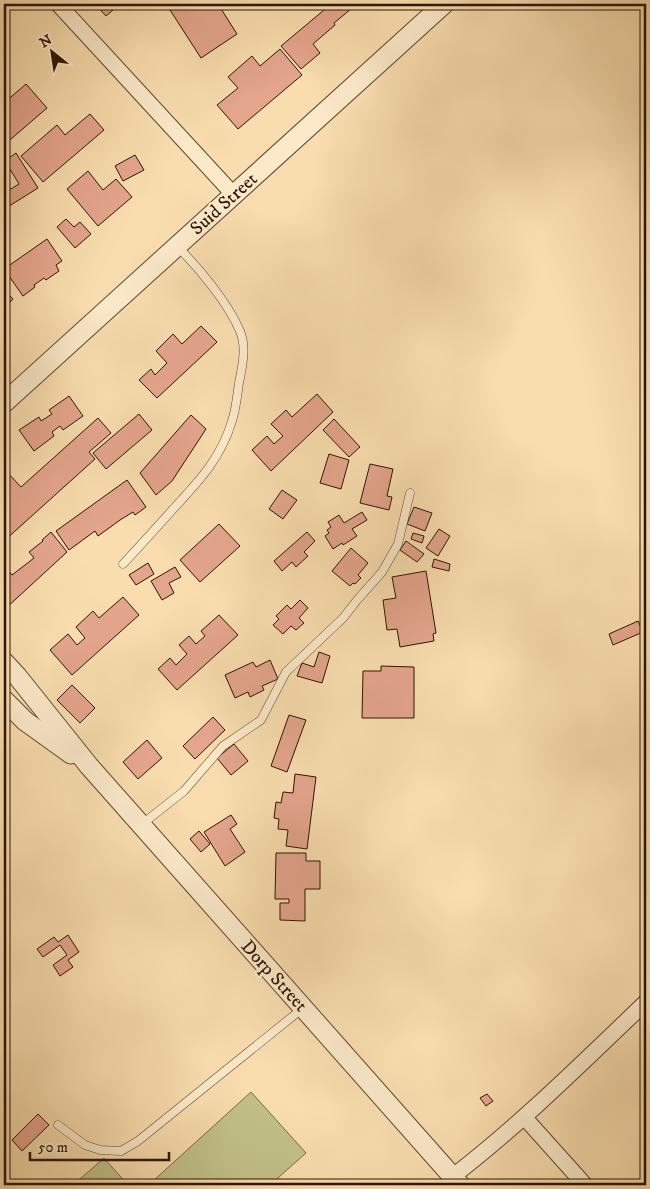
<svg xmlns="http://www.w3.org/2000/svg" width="650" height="1189" font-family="'IM FELL DW Pica',serif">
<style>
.green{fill:#c1c088;stroke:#776a46}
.building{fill:#e4a58d;stroke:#2d1503}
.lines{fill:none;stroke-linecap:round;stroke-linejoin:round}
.service-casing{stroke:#60472e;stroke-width:9}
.minor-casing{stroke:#60472e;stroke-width:17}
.tertiary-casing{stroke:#60472e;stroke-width:21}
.service{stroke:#fbe9ca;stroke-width:8}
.minor{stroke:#fbe9ca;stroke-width:15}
.tertiary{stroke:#fbe9ca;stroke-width:19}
.labels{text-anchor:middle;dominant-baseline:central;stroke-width:4.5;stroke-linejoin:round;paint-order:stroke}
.street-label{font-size:19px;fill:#2d1503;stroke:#fbe9ca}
</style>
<rect width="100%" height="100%" fill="#f9ddae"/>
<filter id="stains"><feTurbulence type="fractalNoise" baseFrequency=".004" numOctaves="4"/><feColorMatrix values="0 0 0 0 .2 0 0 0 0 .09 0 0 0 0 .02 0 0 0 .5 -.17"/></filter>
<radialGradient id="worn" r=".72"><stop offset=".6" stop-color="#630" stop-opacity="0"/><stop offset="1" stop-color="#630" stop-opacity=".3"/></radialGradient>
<g class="green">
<polygon points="251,1092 306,1153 270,1185 157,1185 153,1181"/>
<polygon points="104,1158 128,1185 73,1185"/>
</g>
<g class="building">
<polygon points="95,4 120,4 106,16"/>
<polygon points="179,4 218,4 237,34 201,58 170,10"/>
<polygon points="319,4 357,4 334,23 335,25 313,44 320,53 301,69 281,46 324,10"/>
<polygon points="280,49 302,75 238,129 217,105 238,88 228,77 252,56 260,66"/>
<polygon points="26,84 47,108 4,145 4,103"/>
<polygon points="90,114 104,130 43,182 21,156 57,125 65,135"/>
<polygon points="16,153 38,188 6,208 4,203 4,193 19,184 5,161"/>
<polygon points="135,155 144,170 123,181 115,166"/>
<polygon points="88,171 103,190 116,179 132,197 98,226 67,189"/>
<polygon points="66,219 74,227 80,222 91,234 75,248 57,227"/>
<polygon points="47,239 62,261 56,265 59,271 46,280 44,278 34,285 35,287 23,296 4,269"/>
<polygon points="5,291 13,299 4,309 4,292"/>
<polygon points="201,326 217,342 157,398 139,380 151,369 155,375 167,363 156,351 173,334 182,344"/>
<polygon points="317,394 333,412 271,471 252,450 267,436 274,444 283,436 271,424 286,410 292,417"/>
<polygon points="69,396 83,416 63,430 60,426 52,432 54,436 34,451 19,430 39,417 41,421 52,414 49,410"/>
<polygon points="139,414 152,430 106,469 93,453"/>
<polygon points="191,415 206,429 172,481 156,495 140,473"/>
<polygon points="98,418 111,433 89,452 95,459 4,541 4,469 21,487"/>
<polygon points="334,419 360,447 349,457 323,430"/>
<polygon points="329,454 349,460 341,489 320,483"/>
<polygon points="370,464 393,469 387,496 392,497 389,510 360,503"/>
<polygon points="127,480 146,507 135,515 133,512 120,520 98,536 95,531 69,550 56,531"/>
<polygon points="282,490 297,500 283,519 269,509"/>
<polygon points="414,507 432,513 425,531 407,524"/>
<polygon points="362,512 367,520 352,529 357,536 343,545 342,543 333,549 325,536 329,533 327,530 331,527 328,522 339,515 344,523"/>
<polygon points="219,524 240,546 200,582 180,560"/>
<polygon points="439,529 450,536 438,556 426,548"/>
<polygon points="51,532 67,552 5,609 4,608 4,570 6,568 12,575 34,558 29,552 43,541 42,540"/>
<polygon points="307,532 315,541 304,552 308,556 296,567 292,562 282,571 274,561"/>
<polygon points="413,533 424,536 422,543 411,539"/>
<polygon points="406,541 424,554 417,562 400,550"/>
<polygon points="351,548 368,563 358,575 361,578 355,584 353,583 350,586 332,571"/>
<polygon points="434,559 450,564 449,571 432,567"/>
<polygon points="148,563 154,574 136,585 129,575"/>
<polygon points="175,567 181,577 169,583 174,593 162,600 151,581"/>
<polygon points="426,571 436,633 433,634 434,641 400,647 397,629 387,630 383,600 396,598 392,577"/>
<polygon points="123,597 139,615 72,675 50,650 68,634 77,645 85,638 76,627 93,611 99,618"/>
<polygon points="300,600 308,608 299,618 304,623 296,630 291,626 283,634 273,625 279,619 276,616 287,605 291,609"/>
<polygon points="219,615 238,635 177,690 158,669 170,658 176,665 187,654 179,645 189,636 196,644 205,636 201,631"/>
<polygon points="638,621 643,632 613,645 609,634"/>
<polygon points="319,652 330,656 322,683 297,676 302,663 314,667"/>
<polygon points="270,660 278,679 262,686 264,690 250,697 248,692 235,698 225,675 253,662 256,667"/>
<polygon points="381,666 414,667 414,718 362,718 363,671 381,671"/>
<polygon points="72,685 95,708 80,723 57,700"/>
<polygon points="289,715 306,720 287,772 271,766"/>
<polygon points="213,717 225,730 195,759 183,746"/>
<polygon points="147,740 162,758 138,779 123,762"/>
<polygon points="234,744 248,761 231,775 217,758"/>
<polygon points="295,774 316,777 307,849 286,846 288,830 278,829 279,819 274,818 276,802 281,803 283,792 293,793"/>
<polygon points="231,815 237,824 230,829 245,852 225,866 204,832"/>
<polygon points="199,831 210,844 201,852 190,839"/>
<polygon points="276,853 306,853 306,861 320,861 320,889 305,889 305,921 280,920 280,903 289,903 289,899 275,899"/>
<polygon points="68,935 79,952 68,960 73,967 60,976 53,965 67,955 60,945 43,957 37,949 54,937 58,942"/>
<polygon points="487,1094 493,1101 486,1106 480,1098"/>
<polygon points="38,1114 49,1125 22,1151 12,1140"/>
</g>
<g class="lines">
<g class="service-casing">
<g id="service">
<polyline points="65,12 74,4"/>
<path d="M 123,564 C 140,546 157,527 174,508 C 199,481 221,458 232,421 C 236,409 237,396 239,383 C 242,367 247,348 240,331 C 228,303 199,268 177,246"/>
<polyline points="141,825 184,791 223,746 261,720 286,672 343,618 358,599 382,572 398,544 410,493"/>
<polyline points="58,1125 85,1145 100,1150 121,1151 138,1141 303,1008"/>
</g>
</g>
<g class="minor-casing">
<g id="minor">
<polyline points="58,4 234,195"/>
<polyline points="524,1117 585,1185"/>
<path d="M 452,1177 C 521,1124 583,1062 646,1002"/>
</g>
</g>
<g class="tertiary-casing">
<g id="tertiary">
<polyline points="4,403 444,4"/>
<polyline points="4,662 17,676 89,766 460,1185"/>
<polyline points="4,700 25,721 71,754"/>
</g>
</g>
<use href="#service" class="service"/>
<use href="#minor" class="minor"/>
<use href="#tertiary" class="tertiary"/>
</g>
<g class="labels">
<g class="street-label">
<text transform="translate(224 204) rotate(-42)">Suid Street</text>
<text transform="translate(274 976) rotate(48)">Dorp Street</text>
</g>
</g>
<rect width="650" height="1189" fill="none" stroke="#f9ddae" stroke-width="20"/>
<rect x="5" y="5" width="640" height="1179" fill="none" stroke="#2d1503" stroke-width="2.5"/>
<rect x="10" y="10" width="630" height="1169" fill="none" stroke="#2d1503"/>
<g transform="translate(52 52) rotate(330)" stroke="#fbe9ca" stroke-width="4" paint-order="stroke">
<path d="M0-4L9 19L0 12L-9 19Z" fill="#2d1503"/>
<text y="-8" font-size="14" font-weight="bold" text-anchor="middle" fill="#2d1503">N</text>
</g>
<path d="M30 1152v8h139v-8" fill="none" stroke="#2d1503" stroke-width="2.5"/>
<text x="38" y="1152" font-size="15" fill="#2d1503" stroke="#fbe9ca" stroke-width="4" paint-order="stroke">50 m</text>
<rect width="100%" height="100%" filter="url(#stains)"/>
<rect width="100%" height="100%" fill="url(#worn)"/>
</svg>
